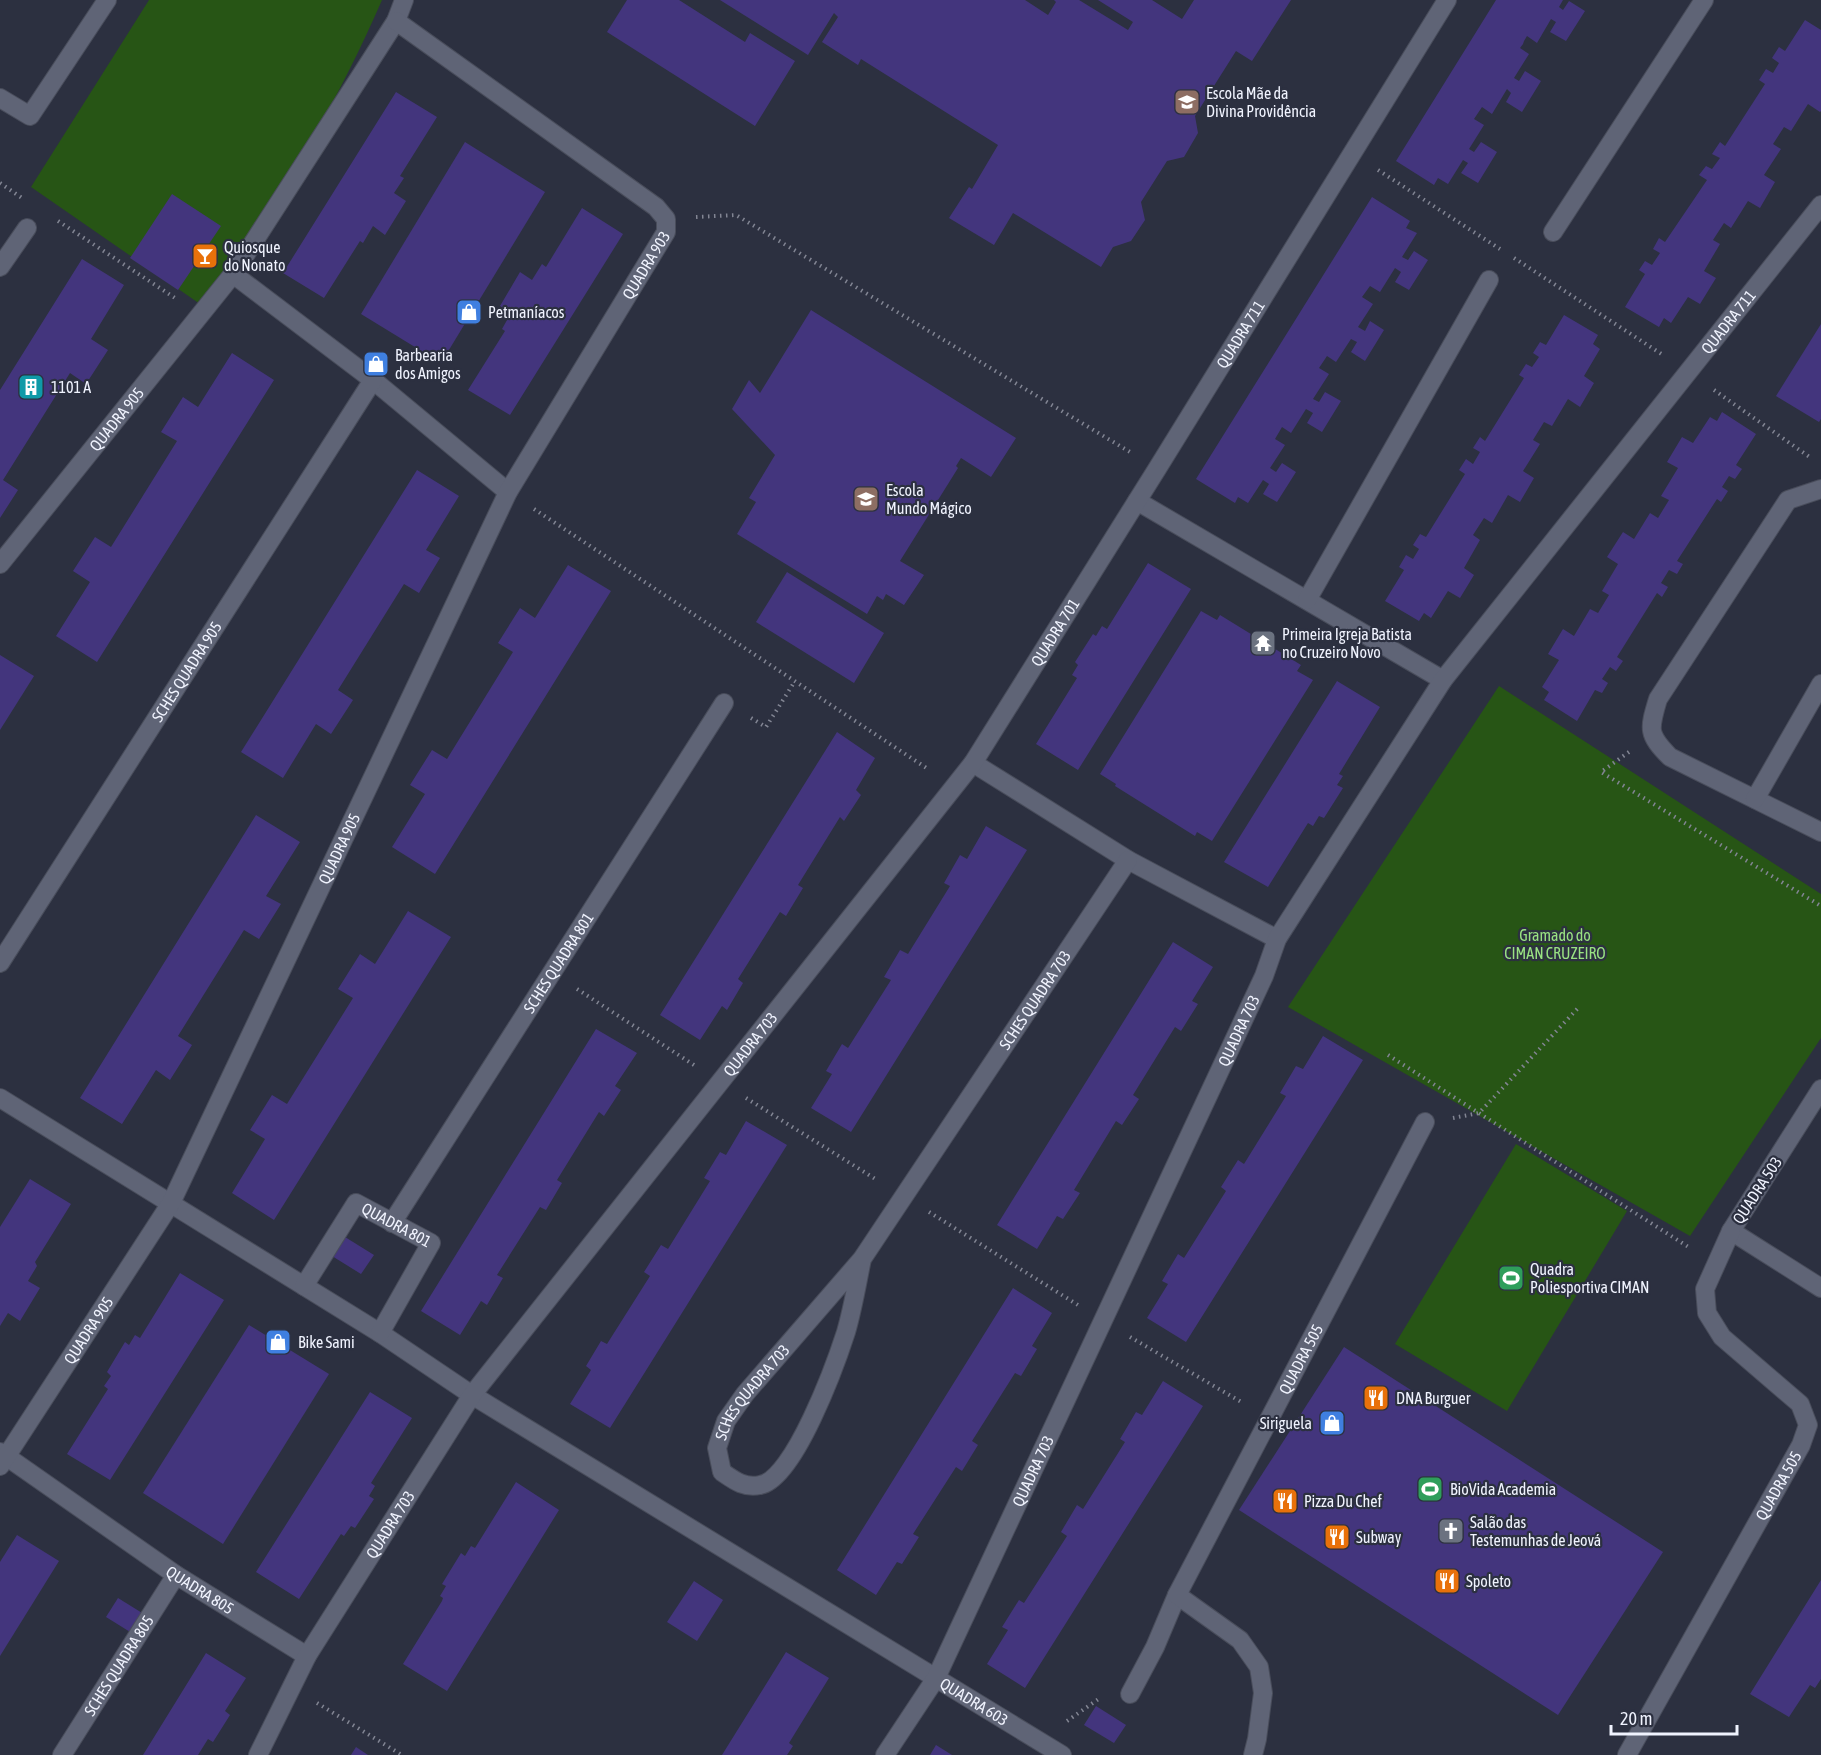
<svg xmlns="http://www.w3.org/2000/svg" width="1821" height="1755" font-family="'Asap Condensed',sans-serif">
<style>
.green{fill:#275515}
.building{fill:#43357d}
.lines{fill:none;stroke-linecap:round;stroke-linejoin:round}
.lane-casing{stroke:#494d5b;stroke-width:20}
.street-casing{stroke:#494d5b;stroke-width:20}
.path{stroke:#828593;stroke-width:4;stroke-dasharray:1.5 4.5;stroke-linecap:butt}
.lane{stroke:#5f6476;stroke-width:18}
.street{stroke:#5f6476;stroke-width:18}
.labels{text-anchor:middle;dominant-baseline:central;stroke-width:4.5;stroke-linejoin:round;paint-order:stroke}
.poi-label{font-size:16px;fill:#f0f3fe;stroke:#2c3040;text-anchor:start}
.street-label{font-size:16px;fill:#f0f3fe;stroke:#2c3040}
.park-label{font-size:16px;fill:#99e282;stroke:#2c3040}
</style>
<rect width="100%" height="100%" fill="#2c3040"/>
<g class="green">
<path d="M 149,0 L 382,0 C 362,46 339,92 314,136 C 281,194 239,249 200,304 L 31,187 Z"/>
<polygon points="1499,686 1821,894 1821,1038 1690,1236 1288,1007"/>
<polygon points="1516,1144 1627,1211 1507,1411 1395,1344"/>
</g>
<g class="building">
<polygon points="627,0 679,0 745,42 750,33 795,61 755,126 607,32"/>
<polygon points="720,0 1025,0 1048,15 1056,2 1054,0 1079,0 1128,30 1133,22 1098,0 1152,0 1182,19 1194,0 1291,0 1252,61 1236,51 1195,116 1198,133 1184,157 1167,161 1141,202 1145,220 1131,241 1113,247 1101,267 1013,213 994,245 949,218 969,187 972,189 998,145 861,59 858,65 822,42 838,17 834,13 808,55"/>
<polygon points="1496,0 1563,0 1559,7 1563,10 1569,1 1585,11 1566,41 1550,32 1556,22 1551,19 1537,43 1527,36 1524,41 1523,44 1520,48 1529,54 1514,78 1519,81 1525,71 1541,81 1522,112 1506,102 1511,93 1507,89 1492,114 1482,107 1474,119 1484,125 1469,149 1474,152 1481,142 1497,152 1478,183 1461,173 1468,163 1463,160 1448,184 1438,178 1434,185 1396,161"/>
<polygon points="1805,20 1821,30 1821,111 1820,112 1808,104 1791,131 1784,127 1773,144 1781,149 1764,175 1775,182 1760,208 1748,201 1731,228 1724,223 1713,240 1720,244 1704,271 1716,278 1700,304 1688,297 1671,323 1664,318 1659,327 1625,307 1645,274 1639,270 1645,261 1652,265 1660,253 1653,249 1659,238 1665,242 1707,180 1699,175 1706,166 1712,169 1720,158 1712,154 1720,142 1725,146 1765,84 1759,80 1766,69 1773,73 1779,63 1772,58 1779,47 1785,51"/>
<polygon points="396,92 437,117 400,176 404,178 394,193 406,201 385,235 373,226 363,243 360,241 324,298 283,273"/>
<polygon points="465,142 545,192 441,363 361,314"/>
<polygon points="172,194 221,226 178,290 130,258"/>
<polygon points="1372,197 1410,221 1406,228 1417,233 1402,257 1408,260 1414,251 1428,260 1409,290 1395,282 1401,272 1395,268 1380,292 1370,286 1362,297 1373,304 1358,327 1365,331 1370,321 1384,330 1365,361 1351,352 1357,342 1351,339 1336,362 1327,356 1319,368 1329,374 1313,399 1319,402 1325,392 1341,401 1322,432 1307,423 1313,413 1306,409 1291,433 1282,427 1275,439 1285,445 1270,468 1276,472 1282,463 1296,472 1277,502 1263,494 1269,484 1263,480 1248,503 1238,497 1235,503 1196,479"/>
<polygon points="582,208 623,234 510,415 468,390 505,331 502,329 511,313 500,306 520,272 532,280 542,264 546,267"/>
<polygon points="82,259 124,285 91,339 108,350 86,384 70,373 3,480 18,490 0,518 0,390"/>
<polygon points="811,310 1016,438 991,477 961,458 956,466 958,468 900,561 924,575 904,605 886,594 883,600 877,596 867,614 737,534 756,502 749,498 775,455 732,409 749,380 760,393"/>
<polygon points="1564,315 1598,335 1593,344 1600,349 1584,376 1594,383 1580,407 1568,399 1552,426 1544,422 1533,440 1540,444 1523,471 1534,478 1520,502 1508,495 1492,523 1484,518 1473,535 1480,540 1464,568 1474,575 1460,598 1448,591 1431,618 1424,613 1419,621 1385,601 1404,570 1399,567 1406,555 1413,559 1419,549 1413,545 1420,534 1426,537 1465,474 1459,470 1466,459 1473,464 1480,452 1473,448 1480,437 1485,441 1524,378 1519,375 1526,364 1532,367 1539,357 1533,353 1540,342 1546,345"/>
<polygon points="1821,324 1821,419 1819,422 1776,396"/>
<polygon points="232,353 274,380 97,662 56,636 90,582 73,571 95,537 111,547 177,441 161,432 183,397 198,407"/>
<polygon points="1722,412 1756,434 1736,465 1742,469 1735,479 1729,476 1722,487 1728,491 1721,502 1717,499 1677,561 1683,564 1677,574 1669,570 1661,583 1668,587 1662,597 1657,593 1617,657 1623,661 1616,671 1610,667 1602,679 1608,683 1602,693 1595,690 1577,721 1544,700 1549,692 1542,687 1559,660 1548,654 1563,629 1574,636 1590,609 1598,613 1609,595 1602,591 1618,564 1607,557 1623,532 1634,539 1650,513 1658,518 1669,500 1661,496 1678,468 1667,462 1682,437 1693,443 1710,417 1717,421"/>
<polygon points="417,470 459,496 426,550 440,558 419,593 404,584 338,690 353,700 331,734 316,724 283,778 241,752"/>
<polygon points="1148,563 1191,589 1078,770 1036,744 1077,678 1072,675 1078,665 1075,662 1093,634 1096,636 1102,626 1107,629"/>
<polygon points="568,565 611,591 435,874 392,847 425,794 410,785 432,750 447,759 513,652 498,643 520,608 535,618"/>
<polygon points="787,572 884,633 854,683 756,622"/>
<polygon points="1201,611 1217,620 1220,615 1301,665 1297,671 1313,680 1212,841 1197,832 1195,836 1115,786 1116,784 1100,774"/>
<polygon points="0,655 34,676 0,730"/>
<polygon points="1337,681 1380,707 1339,774 1343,776 1337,785 1343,788 1324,818 1319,816 1313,826 1308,823 1268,887 1224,862"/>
<polygon points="837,732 875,758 856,790 861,795 844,821 840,817 798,885 803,888 786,916 780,912 738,979 743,983 727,1010 722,1006 700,1040 660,1015"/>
<polygon points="256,815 300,842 266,896 281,904 259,939 244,930 178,1036 192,1045 170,1080 156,1070 122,1124 80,1098"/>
<polygon points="986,826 1027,850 851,1132 811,1108 832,1074 826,1071 842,1044 848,1048 891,980 884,977 900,950 908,954 950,886 944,883 960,855 967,859"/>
<polygon points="408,911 451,937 274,1220 232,1193 265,1139 250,1130 272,1095 287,1104 353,998 338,989 360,954 375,964"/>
<polygon points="1173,942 1213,967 1192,1001 1198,1004 1181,1031 1175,1027 1133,1095 1139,1099 1122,1125 1116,1121 1074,1190 1080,1193 1063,1219 1057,1216 1037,1249 997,1225"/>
<polygon points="596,1029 637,1053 615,1086 621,1090 604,1116 599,1112 557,1180 562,1183 546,1210 540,1207 497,1275 503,1278 487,1305 481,1301 460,1335 421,1311"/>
<polygon points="1323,1036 1363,1060 1186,1342 1147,1318 1168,1284 1162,1281 1178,1254 1184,1258 1226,1191 1221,1187 1238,1160 1244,1164 1286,1096 1280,1093 1296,1066 1303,1069"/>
<polygon points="746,1121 787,1145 610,1428 570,1404 591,1370 586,1366 601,1341 607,1344 650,1276 644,1272 661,1245 668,1249 710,1181 704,1178 720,1152 726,1155"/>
<polygon points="30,1179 71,1204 35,1262 37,1266 28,1281 40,1288 20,1321 8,1313 0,1326 0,1227"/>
<polygon points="345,1237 374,1255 361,1274 332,1256"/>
<polygon points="180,1273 224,1300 110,1480 67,1454 108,1389 104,1386 111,1376 107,1372 125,1342 129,1345 135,1335 140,1338"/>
<polygon points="1013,1288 1052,1313 1032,1346 1037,1349 1021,1376 1015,1373 972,1441 978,1445 962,1471 956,1467 913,1534 919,1537 902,1564 897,1562 876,1595 837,1570"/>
<polygon points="249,1325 329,1374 223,1544 143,1493"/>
<polygon points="1344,1347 1663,1552 1558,1715 1239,1510"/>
<polygon points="1163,1381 1203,1406 1025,1688 987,1664 1008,1630 1002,1627 1019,1600 1024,1603 1067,1536 1061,1532 1077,1505 1083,1509 1125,1442 1120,1439 1136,1412 1142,1415"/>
<polygon points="370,1392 412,1418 371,1483 375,1486 369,1496 374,1499 355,1528 351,1526 344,1536 341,1534 299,1599 256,1572"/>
<polygon points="516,1482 559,1510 447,1691 403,1664 442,1601 443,1598 440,1596 446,1586 442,1584 461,1553 465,1556 471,1546 475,1548"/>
<polygon points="17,1535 59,1561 0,1656 0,1562"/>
<polygon points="1821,1580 1821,1679 1815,1688 1810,1685 1789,1717 1750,1694"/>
<polygon points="694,1581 723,1600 697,1641 667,1622"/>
<polygon points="118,1598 147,1616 135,1635 106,1617"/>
<polygon points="786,1652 829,1678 789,1743 793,1746 787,1755 722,1755"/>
<polygon points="206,1653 246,1678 225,1711 230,1715 213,1742 208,1739 198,1755 143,1755"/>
<polygon points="1096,1706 1126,1725 1114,1743 1084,1725"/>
<polygon points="936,1745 952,1755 930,1755"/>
<polygon points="356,1747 368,1755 351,1755"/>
</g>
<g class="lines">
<g class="lane-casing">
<g id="lane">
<polyline points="0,98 30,116 107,0"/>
<path d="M 1821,489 L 1788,500 L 1658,699 C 1649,729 1647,734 1670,757 L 1821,832"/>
<polyline points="1755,799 1821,684"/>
</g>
</g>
<g class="street-casing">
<g id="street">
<polyline points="1553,232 1704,0"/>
<polyline points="0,267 27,228"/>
<polyline points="233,274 373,380 508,492"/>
<polyline points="1137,501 1443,680"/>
<path id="s1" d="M 0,564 L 233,274 L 396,21 L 404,0"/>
<polyline points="1307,600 1489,280"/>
<polyline points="973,763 1128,860 1277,939"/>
<path id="s2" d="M 0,963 L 373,380"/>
<polyline points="1821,1089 1731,1231 1821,1288"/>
<path id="s3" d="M 0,1098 L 380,1333 L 472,1395 L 1062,1755"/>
<path id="s4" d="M 392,1223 L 724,703"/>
<path id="s5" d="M 862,1259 C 857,1283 853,1308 846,1332 C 836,1363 794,1480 760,1485 C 744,1488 735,1481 722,1472 L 717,1448 L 726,1421 L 745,1394 L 862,1259 L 1128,860"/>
<path id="s6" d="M 304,1286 L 356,1203 L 431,1243 L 380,1333"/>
<path id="s7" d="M 0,1452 L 176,1575 L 307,1656"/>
<path id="s8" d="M 0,1466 L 171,1203 L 508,492 L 666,232 L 666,219 L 656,207 L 396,21"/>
<polyline points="1130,1694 1155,1647 1177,1595"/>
<path id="s9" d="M 62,1755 L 176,1575"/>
<path id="s10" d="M 258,1755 L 307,1656 L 472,1395 L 973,763 L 1157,469 L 1447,0"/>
<path id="s11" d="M 885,1755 L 936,1678 L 1264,976 L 1277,939 L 1443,680 L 1821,205"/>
<path id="s12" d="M 1253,1755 L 1257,1739 L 1263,1693 L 1259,1667 L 1240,1640 L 1177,1595 L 1425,1122"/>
<path id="s13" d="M 1627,1755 L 1801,1445 L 1808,1425 L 1800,1404 L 1722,1337 L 1707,1313 L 1705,1289 L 1731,1231"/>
</g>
</g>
<g class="path">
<polyline points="1378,170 1500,249"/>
<polyline points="0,183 22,198"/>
<polyline points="696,217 736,215 1130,452"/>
<polyline points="58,221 175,298"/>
<polyline points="1514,258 1663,355"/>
<polyline points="1714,390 1811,458"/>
<polyline points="534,509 928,769"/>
<polyline points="751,718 766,727 795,681"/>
<polyline points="1629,752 1601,772 1821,906"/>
<polyline points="577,989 694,1065"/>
<polyline points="1388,1055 1690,1248"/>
<polyline points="746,1098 877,1180"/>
<polyline points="1453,1118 1479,1113 1580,1006"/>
<polyline points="929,1212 1078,1305"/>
<polyline points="1130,1337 1243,1403"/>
<polyline points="317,1703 402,1755"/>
<polyline points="1067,1721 1100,1698"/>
</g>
<use href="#lane" class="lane"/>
<use href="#street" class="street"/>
</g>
<defs>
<g id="school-square" transform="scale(1.35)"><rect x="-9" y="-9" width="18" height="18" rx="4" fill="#8d6e63" stroke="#2c3040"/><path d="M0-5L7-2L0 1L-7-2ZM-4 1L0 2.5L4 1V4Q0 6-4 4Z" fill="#fff"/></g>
<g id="bar-square" transform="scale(1.35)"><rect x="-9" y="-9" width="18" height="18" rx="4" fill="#e8710a" stroke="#2c3040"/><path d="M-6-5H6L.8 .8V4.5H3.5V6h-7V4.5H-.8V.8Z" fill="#fff"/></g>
<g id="shop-square" transform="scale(1.35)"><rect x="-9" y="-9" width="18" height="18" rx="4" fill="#3f7fe0" stroke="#2c3040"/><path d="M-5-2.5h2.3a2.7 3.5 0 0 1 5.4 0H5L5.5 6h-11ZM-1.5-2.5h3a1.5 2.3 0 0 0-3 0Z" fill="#fff"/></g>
<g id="building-square" transform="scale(1.35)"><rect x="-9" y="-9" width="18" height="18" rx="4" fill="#0f9aa8" stroke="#2c3040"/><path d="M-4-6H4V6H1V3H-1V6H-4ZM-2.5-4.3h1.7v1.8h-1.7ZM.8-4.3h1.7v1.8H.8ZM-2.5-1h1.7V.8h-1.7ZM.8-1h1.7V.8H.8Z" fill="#fff"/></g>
<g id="temple-square" transform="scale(1.35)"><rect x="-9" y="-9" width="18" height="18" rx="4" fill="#6b7280" stroke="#2c3040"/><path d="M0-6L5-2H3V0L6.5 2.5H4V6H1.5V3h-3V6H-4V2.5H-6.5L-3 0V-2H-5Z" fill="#fff"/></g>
<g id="stadium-square" transform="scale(1.35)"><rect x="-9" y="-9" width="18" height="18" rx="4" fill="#2e9e5b" stroke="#2c3040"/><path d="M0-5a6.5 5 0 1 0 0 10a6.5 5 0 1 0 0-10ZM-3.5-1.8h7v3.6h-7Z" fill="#fff"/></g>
<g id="restaurant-square" transform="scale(1.35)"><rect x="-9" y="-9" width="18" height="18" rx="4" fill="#e8710a" stroke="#2c3040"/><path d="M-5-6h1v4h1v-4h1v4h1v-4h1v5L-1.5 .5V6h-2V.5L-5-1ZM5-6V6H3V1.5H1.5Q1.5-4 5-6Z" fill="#fff"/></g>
<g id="church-square" transform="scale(1.35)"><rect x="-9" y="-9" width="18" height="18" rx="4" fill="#6b7280" stroke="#2c3040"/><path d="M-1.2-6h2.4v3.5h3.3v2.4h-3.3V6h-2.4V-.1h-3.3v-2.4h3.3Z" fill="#fff"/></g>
</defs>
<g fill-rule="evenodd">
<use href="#school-square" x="1187" y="102"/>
<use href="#bar-square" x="205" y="256"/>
<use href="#shop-square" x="469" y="312"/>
<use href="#shop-square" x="376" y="364"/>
<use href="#building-square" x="31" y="387"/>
<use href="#school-square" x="866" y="499"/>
<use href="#temple-square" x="1263" y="643"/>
<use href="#stadium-square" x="1511" y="1278"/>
<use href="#shop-square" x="278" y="1342"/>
<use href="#restaurant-square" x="1376" y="1398"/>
<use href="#shop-square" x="1332" y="1423"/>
<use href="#stadium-square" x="1430" y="1489"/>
<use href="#restaurant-square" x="1285" y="1501"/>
<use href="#church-square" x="1451" y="1531"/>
<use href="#restaurant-square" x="1337" y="1537"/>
<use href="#restaurant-square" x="1447" y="1581"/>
</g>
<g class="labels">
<g class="poi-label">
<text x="1206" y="93">Escola Mãe da<tspan x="1206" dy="18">Divina Providência</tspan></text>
<text x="224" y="247">Quiosque<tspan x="224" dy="18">do Nonato</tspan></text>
<text x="488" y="312">Petmaníacos</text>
<text x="395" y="355">Barbearia<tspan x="395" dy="18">dos Amigos</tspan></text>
<text x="51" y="387">1101 A</text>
<text x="886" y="490">Escola<tspan x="886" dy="18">Mundo Mágico</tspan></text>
<text x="1282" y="634">Primeira Igreja Batista<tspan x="1282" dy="18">no Cruzeiro Novo</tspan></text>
<text x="1530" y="1269">Quadra<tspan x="1530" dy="18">Poliesportiva CIMAN</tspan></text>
<text x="298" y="1342">Bike Sami</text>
<text x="1396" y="1398">DNA Burguer</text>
<text x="1312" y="1423" text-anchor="end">Siriguela</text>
<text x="1450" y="1489">BioVida Academia</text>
<text x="1304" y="1501">Pizza Du Chef</text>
<text x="1470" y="1522">Salão das<tspan x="1470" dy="18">Testemunhas de Jeová</tspan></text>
<text x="1356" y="1537">Subway</text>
<text x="1466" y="1581">Spoleto</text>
</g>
<g class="street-label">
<text stroke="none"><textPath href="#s8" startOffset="1366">QUADRA 903</textPath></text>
<text stroke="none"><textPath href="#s11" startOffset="1672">QUADRA 711</textPath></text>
<text stroke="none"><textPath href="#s10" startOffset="1731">QUADRA 711</textPath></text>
<text stroke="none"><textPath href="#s1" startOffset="186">QUADRA 905</textPath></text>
<text stroke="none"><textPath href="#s10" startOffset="1380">QUADRA 701</textPath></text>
<text stroke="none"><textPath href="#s2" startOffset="346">SCHES QUADRA 905</textPath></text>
<text stroke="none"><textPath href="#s8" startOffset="706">QUADRA 905</textPath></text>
<text stroke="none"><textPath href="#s4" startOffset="309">SCHES QUADRA 801</textPath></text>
<text stroke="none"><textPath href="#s5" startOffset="872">SCHES QUADRA 703</textPath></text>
<text stroke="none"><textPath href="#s11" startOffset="807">QUADRA 703</textPath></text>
<text stroke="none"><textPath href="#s10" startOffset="867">QUADRA 703</textPath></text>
<text transform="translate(1757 1190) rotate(-57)">QUADRA 503</text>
<text stroke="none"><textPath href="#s6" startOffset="144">QUADRA 801</textPath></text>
<text stroke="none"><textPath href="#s8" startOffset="162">QUADRA 905</textPath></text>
<text stroke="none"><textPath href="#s12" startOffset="466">QUADRA 505</textPath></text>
<text stroke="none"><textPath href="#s5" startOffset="387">SCHES QUADRA 703</textPath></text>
<text stroke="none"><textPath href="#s11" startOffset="321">QUADRA 703</textPath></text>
<text stroke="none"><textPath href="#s13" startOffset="309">QUADRA 505</textPath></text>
<text stroke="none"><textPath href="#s10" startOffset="266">QUADRA 703</textPath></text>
<text stroke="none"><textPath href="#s7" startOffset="243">QUADRA 805</textPath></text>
<text stroke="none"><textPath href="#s9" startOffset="106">SCHES QUADRA 805</textPath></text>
<text stroke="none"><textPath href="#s3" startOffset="1146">QUADRA 603</textPath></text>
</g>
<g class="park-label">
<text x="1555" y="935">Gramado do<tspan x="1555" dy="18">CIMAN CRUZEIRO</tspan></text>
</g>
</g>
<path d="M1611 1725v9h126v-9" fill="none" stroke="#f0f3fe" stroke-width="3"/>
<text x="1620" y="1725" font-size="18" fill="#f0f3fe" stroke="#2c3040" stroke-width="4.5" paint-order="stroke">20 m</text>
</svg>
